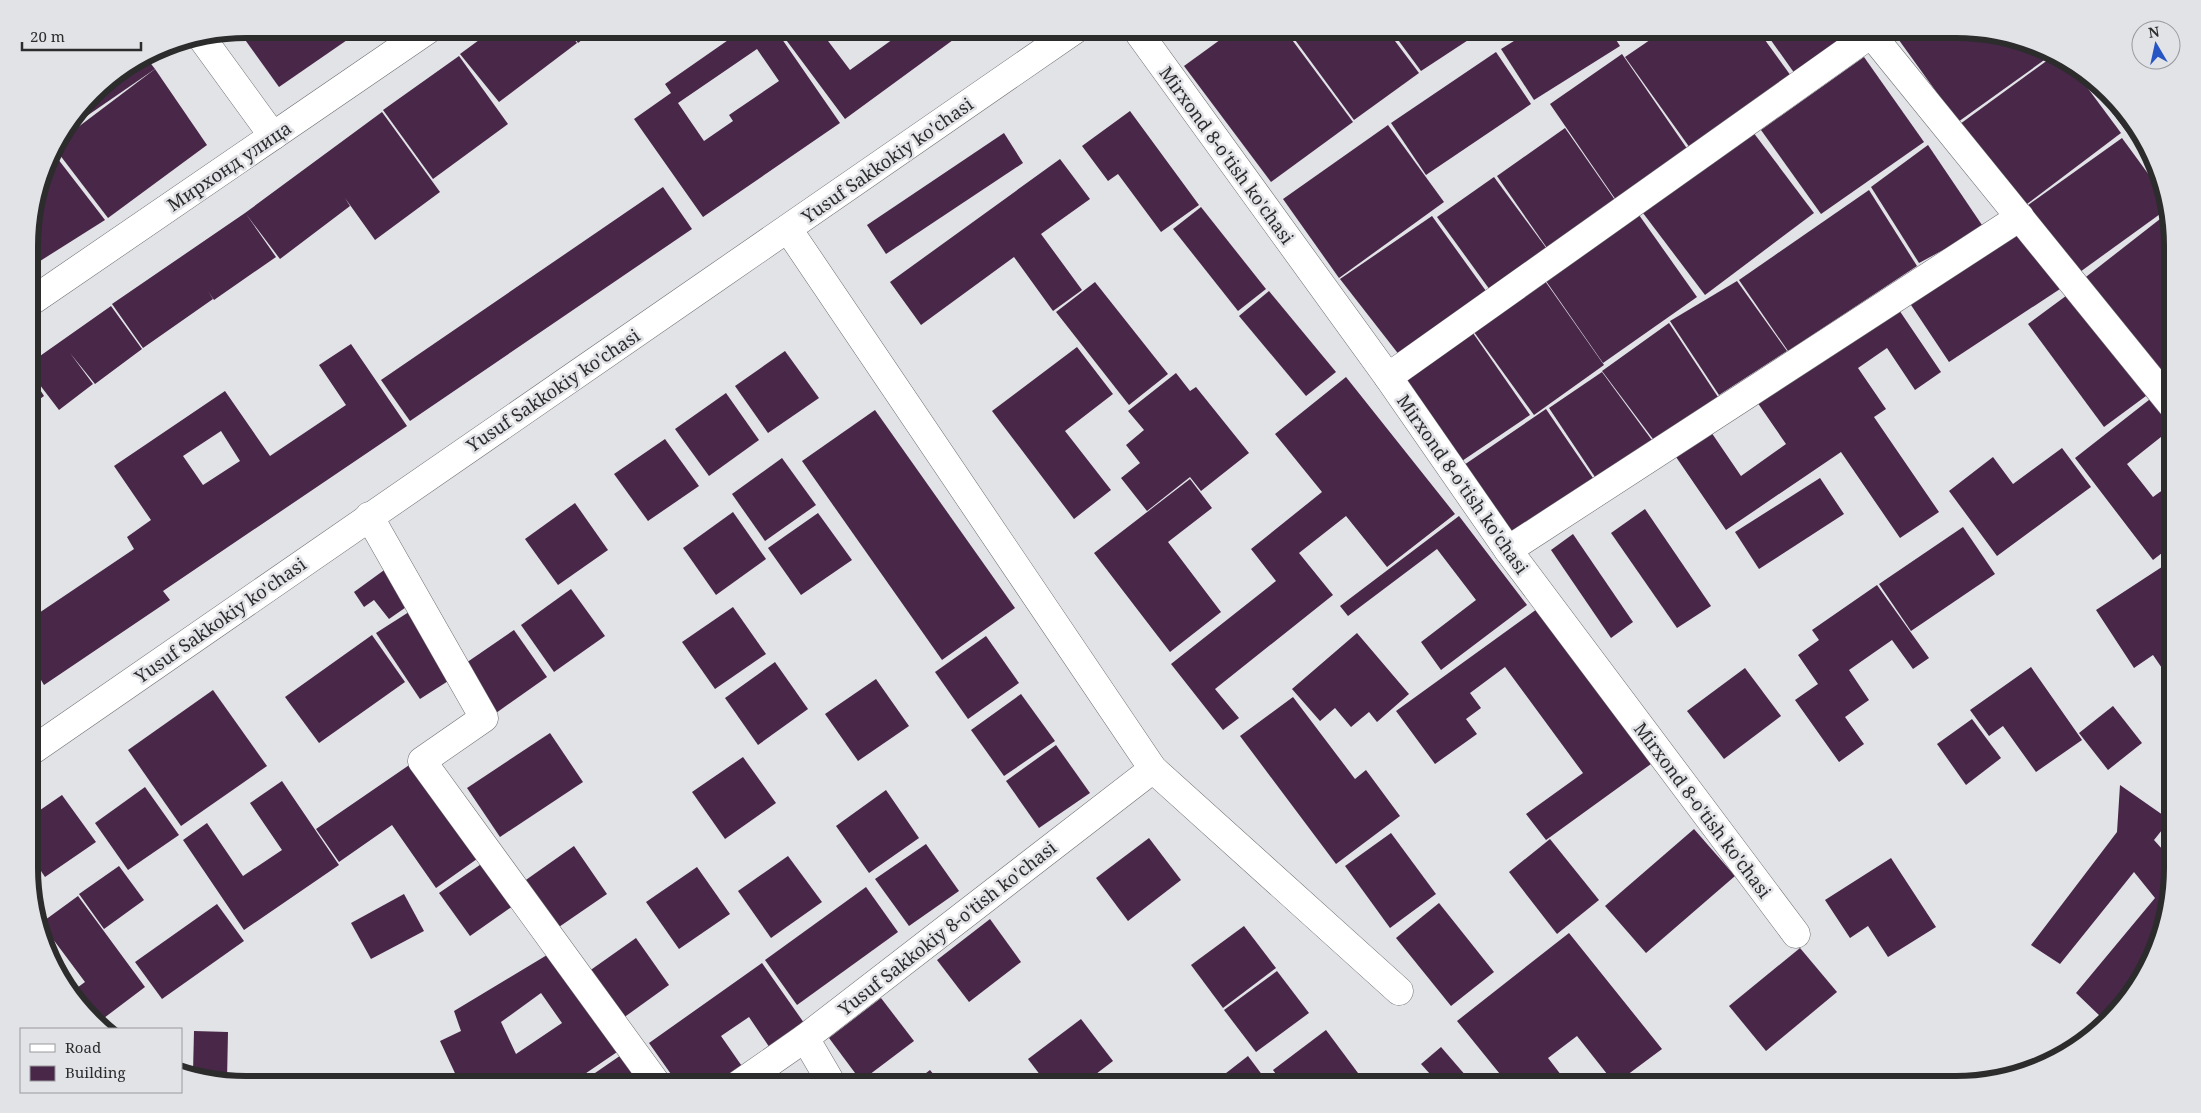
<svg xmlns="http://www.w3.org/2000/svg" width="2201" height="1113" font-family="'Noto Serif',serif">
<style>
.building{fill:#492749;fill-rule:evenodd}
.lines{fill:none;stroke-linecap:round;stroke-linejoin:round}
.street-casing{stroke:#6e6f72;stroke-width:29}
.secondary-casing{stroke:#6e6f72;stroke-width:29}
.street{stroke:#fff;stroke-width:28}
.secondary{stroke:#fff;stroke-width:28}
.labels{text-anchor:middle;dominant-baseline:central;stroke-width:5;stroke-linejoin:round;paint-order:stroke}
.street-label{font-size:18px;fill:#2c2c2d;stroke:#e2e3e7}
.rim{fill:none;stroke:#2c2c2d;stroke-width:6}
</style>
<rect width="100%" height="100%" fill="#e2e3e7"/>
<g class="building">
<polygon points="245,29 363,29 279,87 238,30"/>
<polygon points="494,29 566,29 577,43 499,102 460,54"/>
<polygon points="568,29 596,29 578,43"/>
<path d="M 744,29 L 775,29 L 840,123 L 703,217 L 634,119 L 671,93 L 665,84 ZM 757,49 L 779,81 L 729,115 L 733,121 L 704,141 L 678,103 Z"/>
<polygon points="778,29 819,29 850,70 907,29 968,29 845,119"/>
<polygon points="1235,29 1284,29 1353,122 1271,182 1184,66"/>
<polygon points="1287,29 1386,29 1419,73 1354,120"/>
<polygon points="1390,29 1485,29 1421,71"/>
<polygon points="1533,29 1609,29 1620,46 1534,100 1501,49"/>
<polygon points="1666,29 1757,29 1791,76 1690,148 1625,57"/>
<polygon points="1763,29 1857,29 1795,74"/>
<polygon points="1891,29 1956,29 2054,53 1958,122"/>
<polygon points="1496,52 1531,104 1426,175 1391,123"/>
<polygon points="1622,54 1688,150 1616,200 1550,104"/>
<polygon points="2056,54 2069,63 2121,133 2023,207 1960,124"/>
<polygon points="145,56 155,69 65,131 102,83"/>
<polygon points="459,56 508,124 433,179 383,110"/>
<polygon points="1864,57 1924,142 1821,214 1761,130"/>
<polygon points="155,69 207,145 108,218 53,146"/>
<polygon points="2084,73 2098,82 2109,94 2101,99"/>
<polygon points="2111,97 2136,125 2151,164 2104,102"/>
<polygon points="1130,111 1199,205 1161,232 1118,174 1108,181 1082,146"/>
<polygon points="382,112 440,192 375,240 345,198 350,206 280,259 246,214 276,257 214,300 208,291 213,299 143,348 112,304 245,213"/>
<polygon points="1388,125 1444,202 1339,278 1283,199"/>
<polygon points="1565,128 1615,200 1547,248 1497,176"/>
<polygon points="1753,132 1814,213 1705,295 1643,213"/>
<polygon points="1004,133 1023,163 886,254 867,225"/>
<polygon points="2122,138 2160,190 2167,209 2073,277 2024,208"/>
<polygon points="1928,145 1984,228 1919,263 1871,187"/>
<polygon points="51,150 105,220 29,268 29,231"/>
<polygon points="1060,159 1090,199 1041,234 1082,290 1053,311 1014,257 921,325 890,282"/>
<polygon points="1494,177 1547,249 1490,290 1437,217"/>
<polygon points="663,187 692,229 410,421 381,380"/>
<polygon points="1869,190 1917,266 1788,351 1739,280"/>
<polygon points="1201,207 1266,289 1238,311 1173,229"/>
<polygon points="2169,212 2170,217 2171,394 2082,280"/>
<polygon points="1639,215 1697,297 1603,363 1546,281"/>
<polygon points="1432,216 1486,291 1400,356 1340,279"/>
<polygon points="2018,226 2060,289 1949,362 1907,299"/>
<polygon points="1545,281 1604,365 1534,415 1474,332"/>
<polygon points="1737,281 1787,351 1719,395 1670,321"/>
<polygon points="1095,282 1168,374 1129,405 1056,312"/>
<polygon points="2074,290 2150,393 2104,427 2028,324"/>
<polygon points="1269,291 1336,372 1306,396 1239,316"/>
<polygon points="1895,304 1941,372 1915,390 1887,348 1858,368 1886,409 1874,417 1939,512 1900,538 1841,452 1726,530 1674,454 1709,429 1741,476 1786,444 1755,399"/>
<polygon points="111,306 142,349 95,384 70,353 93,384 59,410 30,372 30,363"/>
<polygon points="1669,323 1718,397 1656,443 1602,371"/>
<polygon points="1473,333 1530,415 1459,463 1402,381"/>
<path d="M 351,344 L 407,426 L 163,591 L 170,600 L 44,685 L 41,680 L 30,688 L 30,619 L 134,549 L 127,537 L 151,520 L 114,466 L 225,391 L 270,456 L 346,405 L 319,365 ZM 221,431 L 240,461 L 203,485 L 183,456 Z"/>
<polygon points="1077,347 1113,394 1065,431 1111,490 1074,519 992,411"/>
<polygon points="785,351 819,398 768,433 735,386"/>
<polygon points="1602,372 1654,443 1597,480 1549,408"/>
<polygon points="1176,373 1190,391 1196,387 1249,453 1201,491 1190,477 1147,511 1121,478 1140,463 1126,445 1144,430 1128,411"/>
<polygon points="30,374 44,396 30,406"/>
<polygon points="1346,377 1455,514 1387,567 1346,516 1299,553 1333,595 1215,689 1239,718 1223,730 1171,664 1276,581 1251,549 1322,492 1275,434"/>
<polygon points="726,393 759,440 709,476 675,429"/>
<polygon points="2154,396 2171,418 2171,429 2127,464 2153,497 2171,484 2171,546 2153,560 2075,458"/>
<polygon points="1546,409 1595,481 1510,539 1461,467"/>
<polygon points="875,410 1015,608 942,660 802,461"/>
<polygon points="665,439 699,486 648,521 614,474"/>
<polygon points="2062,448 2091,487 1997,556 1949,491 1993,457 2013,484"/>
<polygon points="782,458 816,505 765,541 732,494"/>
<polygon points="1820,478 1844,514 1759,569 1735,532"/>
<polygon points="1190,479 1212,508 1168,542 1221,612 1170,652 1094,553"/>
<polygon points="575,503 608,550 558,585 525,539"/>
<polygon points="1645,509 1711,606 1677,628 1611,533"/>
<polygon points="733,512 766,559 716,595 683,548"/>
<polygon points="818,513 852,560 801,595 768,548"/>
<polygon points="1459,516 1527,605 1441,670 1421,642 1476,600 1437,549 1348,616 1340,606"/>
<polygon points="1963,527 1995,574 1911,631 1879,584"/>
<polygon points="1573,534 1633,622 1611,638 1551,550"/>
<polygon points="2171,561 2172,666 2164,671 2153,655 2134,668 2096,610"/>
<polygon points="387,568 412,603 389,619 374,600 364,607 354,592"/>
<polygon points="1877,585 1929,658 1913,669 1892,640 1849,670 1869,700 1845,717 1864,744 1839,762 1795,700 1818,684 1798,655 1819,640 1812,630"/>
<polygon points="571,589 605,636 554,672 521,625"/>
<polygon points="733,607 766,654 715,689 682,642"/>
<polygon points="1537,609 1651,764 1546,840 1526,814 1583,773 1505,667 1470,693 1481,708 1466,719 1477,734 1435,764 1396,711"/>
<polygon points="412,610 456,676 420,699 376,633"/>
<polygon points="514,630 547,677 496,713 463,665"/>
<polygon points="1357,633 1409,694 1377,722 1369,712 1351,727 1335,708 1320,721 1292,689"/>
<polygon points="372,635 405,682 319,743 285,697"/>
<polygon points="986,636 1019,683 968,719 935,672"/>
<polygon points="775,662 808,709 758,745 725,698"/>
<polygon points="2031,667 2082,740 2036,772 2003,726 1989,736 1970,710"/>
<polygon points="1745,668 1781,716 1724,759 1687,711"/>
<polygon points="876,679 909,726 858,761 825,714"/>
<polygon points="213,690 267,766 181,826 128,750"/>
<polygon points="1021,694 1055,741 1004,776 971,730"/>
<polygon points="1293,697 1355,779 1366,770 1400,816 1336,864 1240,736"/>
<polygon points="2113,706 2142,743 2108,770 2079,733"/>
<polygon points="1972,719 2001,758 1966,785 1937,744"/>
<polygon points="550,733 583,782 500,837 467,788"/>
<polygon points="1056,745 1090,793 1039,828 1006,781"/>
<polygon points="743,757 776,803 725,839 692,792"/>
<polygon points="418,759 484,854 436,888 392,825 339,862 316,829"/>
<polygon points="282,781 339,865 244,930 183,840 207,823 243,876 282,850 250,803"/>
<polygon points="2120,785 2170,820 2154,840 2172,860 2172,868 2150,963 2142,976 2101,1017 2076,993 2155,898 2134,872 2060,964 2031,945 2117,832"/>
<polygon points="145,787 179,835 128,870 95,823"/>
<polygon points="886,790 919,838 869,873 836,826"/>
<polygon points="62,795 96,842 45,877 31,856 30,817"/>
<polygon points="1694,829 1735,876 1646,953 1605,906"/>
<polygon points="1391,833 1436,894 1390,928 1345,866"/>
<polygon points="1149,838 1181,880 1128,921 1096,878"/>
<polygon points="1550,839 1599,900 1557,934 1509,872"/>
<polygon points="926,844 959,891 909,926 875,879"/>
<polygon points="574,846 607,894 556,929 523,882"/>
<polygon points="788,856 822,902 771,938 738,891"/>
<polygon points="490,858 520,901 470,936 439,893"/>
<polygon points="1891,858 1936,927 1888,957 1868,926 1850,938 1825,900"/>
<polygon points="119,866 144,900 104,929 79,894"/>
<polygon points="697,867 730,914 679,949 646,902"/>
<polygon points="866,887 898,932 797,1005 765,960"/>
<polygon points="404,894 424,931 371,959 351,923"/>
<polygon points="78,896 145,987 100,1021 73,999 70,993 85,982 41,923"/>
<polygon points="1439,903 1494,972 1451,1006 1396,938"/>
<polygon points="217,904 244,941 162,999 135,962"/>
<polygon points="990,919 1021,962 969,1002 937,960"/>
<polygon points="1244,926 1276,968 1223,1008 1191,965"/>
<polygon points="1569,933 1662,1049 1615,1084 1577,1036 1548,1058 1568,1084 1508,1084 1457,1021"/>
<polygon points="636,938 669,985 619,1021 585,974"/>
<polygon points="1800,948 1837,992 1766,1051 1729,1006"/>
<path d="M 557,949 L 623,1048 L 570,1084 L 460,1084 L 440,1041 L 461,1031 L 454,1011 ZM 541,993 L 562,1023 L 516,1054 L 501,1022 Z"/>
<polygon points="762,963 809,1030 774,1054 749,1017 721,1036 746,1072 728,1084 678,1084 649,1043"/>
<polygon points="1277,971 1309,1013 1256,1052 1224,1010"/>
<polygon points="881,998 914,1041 861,1081 829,1038"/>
<polygon points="1081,1019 1113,1061 1083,1084 1047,1084 1028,1059"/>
<polygon points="1326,1030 1358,1073 1343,1084 1283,1084 1273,1070"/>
<polygon points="194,1031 228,1032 227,1080 193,1072"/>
<polygon points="1441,1047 1473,1084 1439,1084 1421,1064"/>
<polygon points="627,1051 649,1084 579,1084"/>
<polygon points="1248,1056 1269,1084 1212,1084"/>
<polygon points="930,1070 941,1084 912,1084"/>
</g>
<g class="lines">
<g class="street-casing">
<g id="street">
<polyline points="1136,29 1388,377 1508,550 1796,934"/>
<polyline points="201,37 273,136"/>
<polyline points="788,229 1153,769 1399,991"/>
<polyline points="29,303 429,29"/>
<polyline points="1388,377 1871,34 2171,404"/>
<polyline points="369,516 484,718 422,761 657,1084"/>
<polyline points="1508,550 2020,217"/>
<polyline points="805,1038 832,1084"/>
<polyline points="739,1084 805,1038 1153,769"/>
</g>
</g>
<g class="secondary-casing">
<path id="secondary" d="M 30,752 C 378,509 728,271 1076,29"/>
</g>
<use href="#street" class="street"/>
<use href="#secondary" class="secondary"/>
</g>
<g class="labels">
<g class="street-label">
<text transform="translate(1227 155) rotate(54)">Mirxond 8-o'tish ko'chasi</text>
<text transform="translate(887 160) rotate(-35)">Yusuf Sakkokiy ko'chasi</text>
<text transform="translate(229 166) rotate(-34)">Мирхонд улица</text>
<text transform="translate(553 390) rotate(-34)">Yusuf Sakkokiy ko'chasi</text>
<text transform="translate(1463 484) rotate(55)">Mirxond 8-o'tish ko'chasi</text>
<text transform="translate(220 620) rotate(-35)">Yusuf Sakkokiy ko'chasi</text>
<text transform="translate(1703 810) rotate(53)">Mirxond 8-o'tish ko'chasi</text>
<text transform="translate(947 928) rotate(-38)">Yusuf Sakkokiy 8-o'tish ko'chasi</text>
</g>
</g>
<path d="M0 0H2201V1113H0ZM246 38H1956A208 208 0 0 1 2164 246V868A208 208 0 0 1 1956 1076H246A208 208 0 0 1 38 868V246A208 208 0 0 1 246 38Z" fill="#e2e3e7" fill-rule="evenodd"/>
<path class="rim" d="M246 38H1956A208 208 0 0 1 2164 246V868A208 208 0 0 1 1956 1076H246A208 208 0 0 1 38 868V246A208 208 0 0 1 246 38Z"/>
<rect x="20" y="1028" width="162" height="65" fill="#e2e3e7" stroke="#999a9d"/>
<rect x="30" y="1044" width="25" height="8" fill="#ffffff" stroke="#999a9d"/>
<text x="65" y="1053" font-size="15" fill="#2c2c2d">Road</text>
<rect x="30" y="1066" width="25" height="15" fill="#492749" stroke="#999a9d"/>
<text x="65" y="1078" font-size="15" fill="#2c2c2d">Building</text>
<g transform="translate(2156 45) rotate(351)"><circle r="24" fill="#e2e3e7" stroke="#999a9d"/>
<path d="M0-4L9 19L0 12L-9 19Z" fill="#2755c3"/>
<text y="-8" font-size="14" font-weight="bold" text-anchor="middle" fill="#2c2c2d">N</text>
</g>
<path d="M22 42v8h119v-8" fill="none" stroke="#2c2c2d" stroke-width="2.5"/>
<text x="30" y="42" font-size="15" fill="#2c2c2d" stroke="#e2e3e7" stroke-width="4" paint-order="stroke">20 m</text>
</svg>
